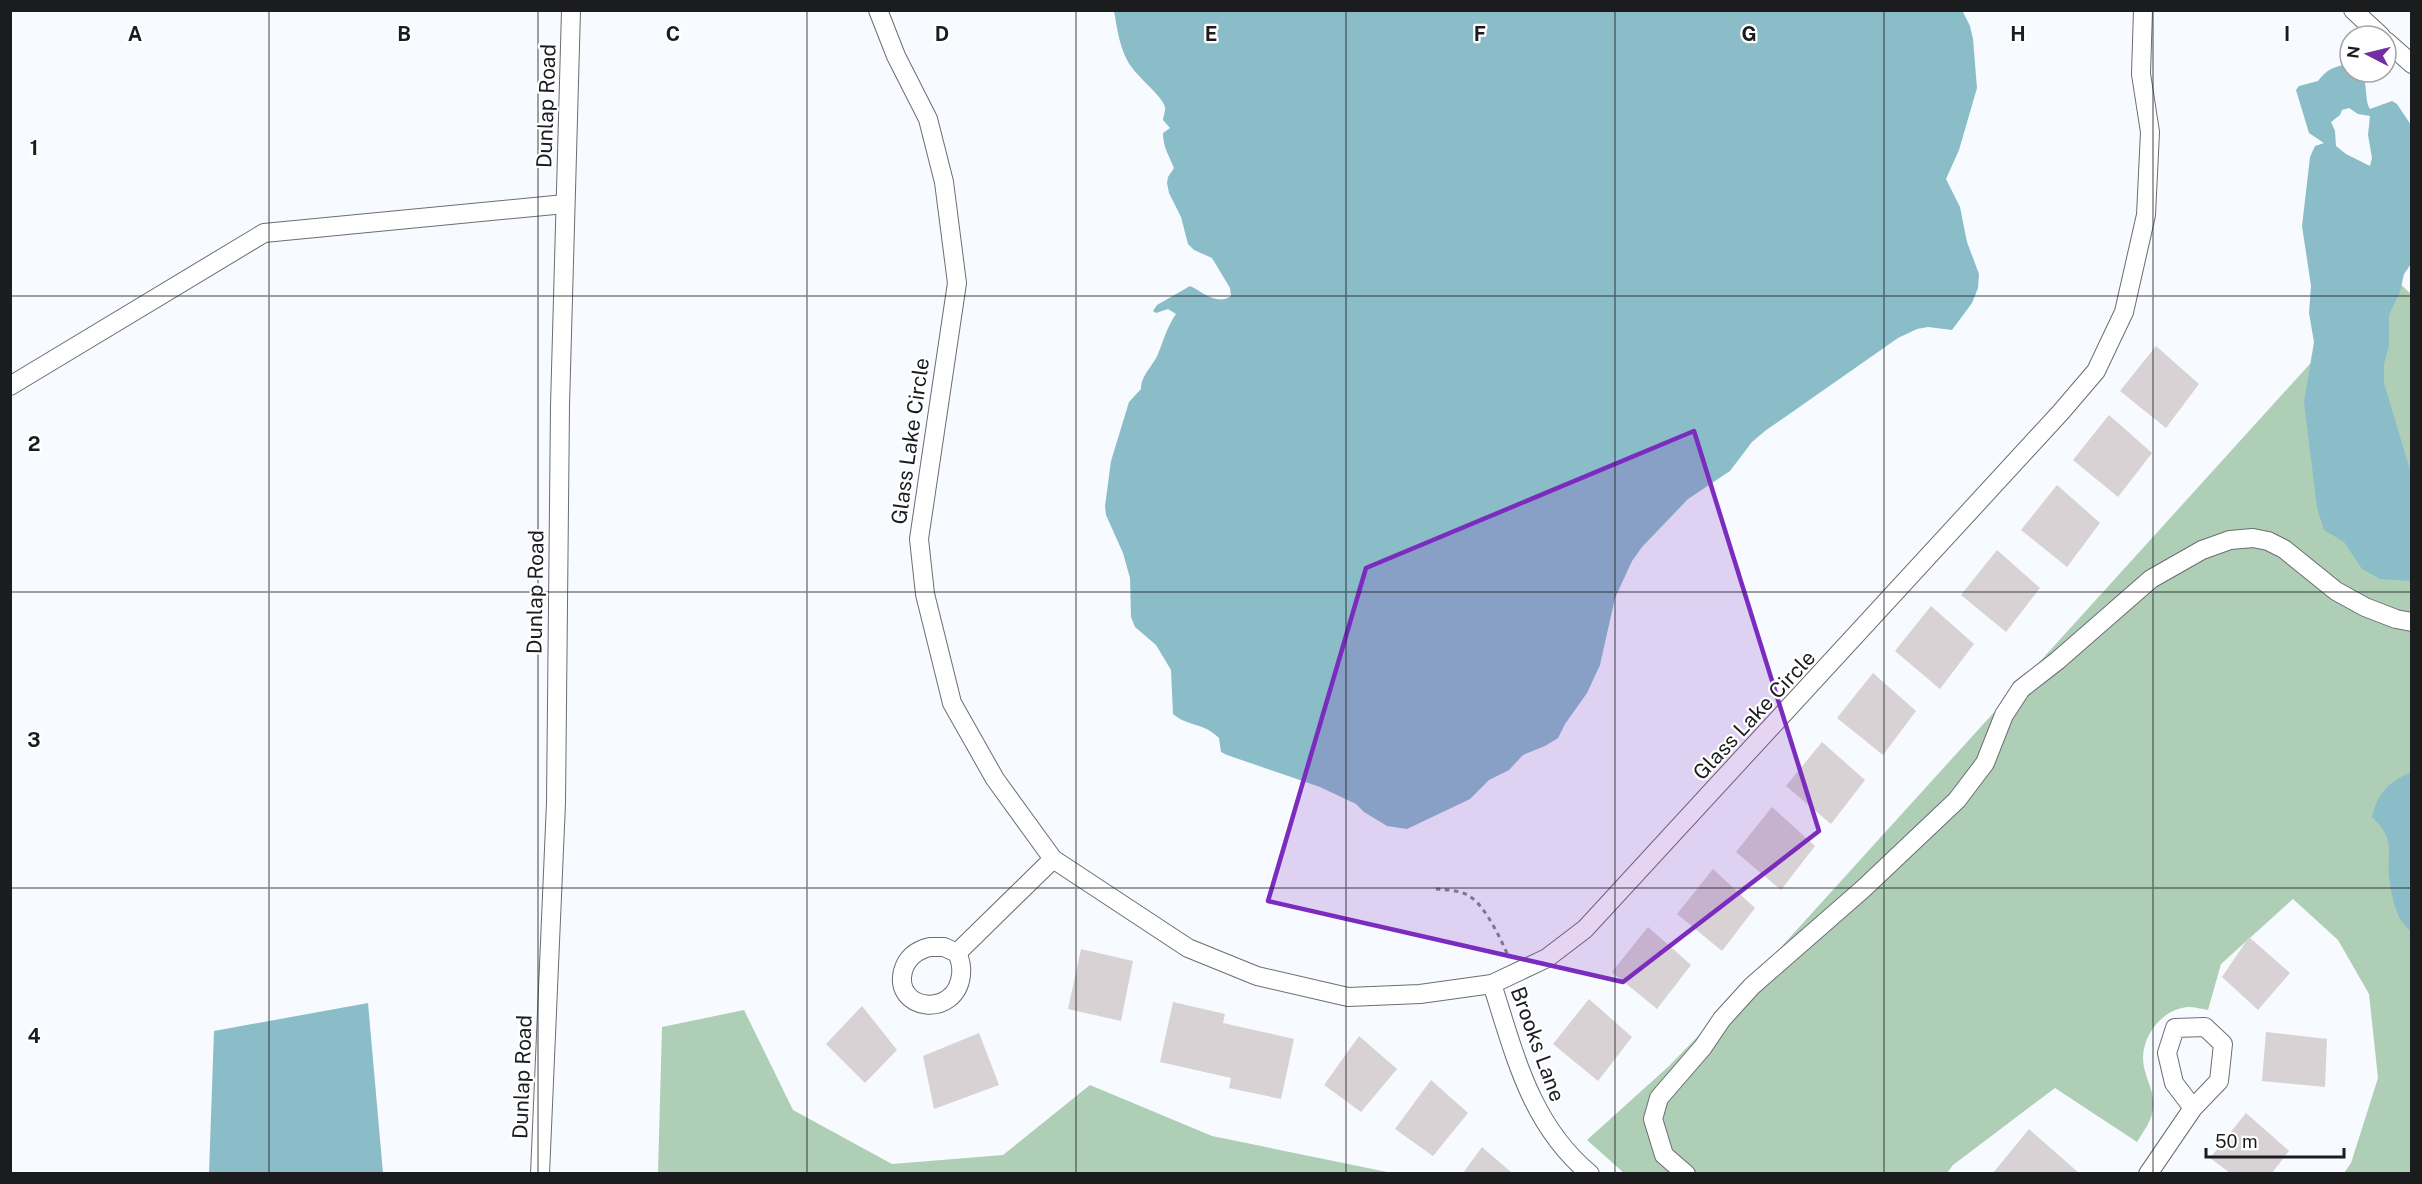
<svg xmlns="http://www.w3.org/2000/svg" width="2422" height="1184" font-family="'Public Sans',sans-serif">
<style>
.green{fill:#aecfb6}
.water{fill:#8bbdc9;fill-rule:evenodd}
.building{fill:#d9d2d4}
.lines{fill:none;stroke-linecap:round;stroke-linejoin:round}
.minor-casing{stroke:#6b6d73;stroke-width:20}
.path{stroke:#848689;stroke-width:3;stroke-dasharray:4.5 4.5;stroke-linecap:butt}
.minor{stroke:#fff;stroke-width:18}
.marked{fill:#7b2cbf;fill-opacity:0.2;stroke:#7b2cbf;stroke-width:4.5;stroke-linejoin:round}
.grid{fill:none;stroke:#1b1c1e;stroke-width:1.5;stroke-opacity:0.55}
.labels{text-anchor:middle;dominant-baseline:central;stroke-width:4.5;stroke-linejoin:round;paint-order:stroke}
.street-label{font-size:21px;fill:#1b1c1e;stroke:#fff}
.grid-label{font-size:20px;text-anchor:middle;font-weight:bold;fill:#1b1c1e;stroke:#fff;stroke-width:4.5;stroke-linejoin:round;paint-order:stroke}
</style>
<rect width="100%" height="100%" fill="#f7fafe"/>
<g class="green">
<path d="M 2399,283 L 2411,294 L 2411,1173 L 2344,1173 L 2351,1163 L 2378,1078 L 2369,994 L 2338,940 L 2293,899 L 2221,964 L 2208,1010 C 2202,1009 2195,1007 2189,1007 C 2161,1008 2138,1040 2144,1067 C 2147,1082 2155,1093 2153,1108 C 2152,1121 2143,1132 2137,1142 L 2055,1088 L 1953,1165 L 1947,1173 L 1624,1173 L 1587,1140 L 1669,1066 L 1734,999 L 2337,334 Z"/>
<polygon points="744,1010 793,1110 892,1164 1003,1155 1090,1085 1212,1136 1392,1173 658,1173 662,1027"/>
</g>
<g class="water">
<path d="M 1962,10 L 1970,26 L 1973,39 L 1977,88 L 1959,150 L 1946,179 L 1960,207 L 1967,242 L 1979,274 L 1978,288 L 1972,303 L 1952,330 L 1928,327 L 1917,329 L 1898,338 L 1765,431 L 1752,442 L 1730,471 L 1688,499 L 1642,547 L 1632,561 L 1615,598 L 1600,665 L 1587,693 L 1565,724 L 1558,738 L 1545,746 L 1523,755 L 1509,770 L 1489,780 L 1470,799 L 1407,829 L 1387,826 L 1364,812 L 1356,804 L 1320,787 L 1227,755 L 1221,752 L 1219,738 C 1203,722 1188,727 1173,714 L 1171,670 L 1156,645 L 1135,627 L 1131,617 L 1130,578 L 1123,553 L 1106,515 L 1105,506 L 1111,461 L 1129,402 L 1141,389 C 1141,375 1153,366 1158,354 C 1164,339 1167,327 1176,314 L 1168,309 L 1156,313 L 1153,311 L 1157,305 L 1190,286 C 1203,292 1217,306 1231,296 L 1230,288 L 1212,258 L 1194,250 L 1188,244 L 1181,217 L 1169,193 L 1167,183 L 1168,177 L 1174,168 C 1169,155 1163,148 1163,133 L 1170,128 L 1163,120 C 1163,116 1166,111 1165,107 C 1162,95 1135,76 1127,60 C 1119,44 1117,28 1114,11 Z"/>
<path d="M 2347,64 L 2350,66 L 2350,72 L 2358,72 C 2370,81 2363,97 2370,109 L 2392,101 L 2397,104 L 2411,125 L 2411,264 L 2404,274 L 2400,292 L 2389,315 L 2389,346 L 2384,364 L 2384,383 L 2411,473 L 2411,581 L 2380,579 L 2362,569 L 2344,542 L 2324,530 L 2317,508 L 2304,402 L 2314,342 L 2309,313 L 2311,286 L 2302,226 L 2310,157 L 2315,146 L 2324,143 L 2309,133 L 2296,90 L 2299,86 L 2318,81 C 2326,70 2333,67 2347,64 ZM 2349,108 L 2358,114 L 2370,116 L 2368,135 L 2372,158 L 2370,166 L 2346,154 L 2336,146 L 2335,131 L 2331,122 L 2340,115 L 2342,110 Z"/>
<path d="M 2411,772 L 2411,931 C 2395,920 2392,896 2389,877 C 2387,863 2392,849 2386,835 C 2383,828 2377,822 2372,817 C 2377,793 2390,781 2411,772 Z"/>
<polygon points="368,1003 383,1173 209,1173 214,1031"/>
</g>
<g class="building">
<polygon points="2156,346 2199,384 2166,428 2120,391"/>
<polygon points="2109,415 2152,453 2118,497 2073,460"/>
<polygon points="2057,485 2100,523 2067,567 2021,530"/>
<polygon points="1997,550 2040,588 2006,632 1961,595"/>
<polygon points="1931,606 1974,644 1940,689 1895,651"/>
<polygon points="1873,673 1916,711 1883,755 1837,718"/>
<polygon points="1822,742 1865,780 1831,824 1786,786"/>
<polygon points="1772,807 1815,846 1781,890 1736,852"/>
<polygon points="1713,869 1755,908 1722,951 1677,914"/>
<polygon points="1648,927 1691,965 1657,1009 1612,972"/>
<polygon points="2249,937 2290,973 2258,1010 2222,977"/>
<polygon points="1081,949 1133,961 1121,1021 1068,1009"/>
<polygon points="1589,999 1632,1037 1598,1081 1553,1044"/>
<polygon points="1173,1002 1225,1014 1223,1023 1294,1039 1281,1099 1229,1088 1231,1078 1160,1062"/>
<polygon points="862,1006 897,1050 865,1083 826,1044"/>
<polygon points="2266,1032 2327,1039 2325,1087 2262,1081"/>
<polygon points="979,1033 999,1085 934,1109 923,1056"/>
<polygon points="1359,1036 1397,1069 1361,1112 1324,1085"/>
<polygon points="1431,1080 1468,1113 1433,1156 1395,1129"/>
<polygon points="2246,1113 2289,1151 2272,1173 2230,1173 2210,1158"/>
<polygon points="2029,1129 2079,1173 1993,1173"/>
<polygon points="1482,1147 1512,1173 1463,1173"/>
</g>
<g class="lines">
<g class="minor-casing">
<g id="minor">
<polyline points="878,10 896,56 928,119 944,182 957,283 919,539 925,594 952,703 995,779 1053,859 1188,948 1257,976 1348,997 1420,994 1492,984 1547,958 1585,929 2061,412 2096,371 2124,312 2146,215 2150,132 2141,74 2143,10"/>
<polyline points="2353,10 2381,36"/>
<polyline points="2386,41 2412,64"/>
<polyline points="10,386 264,233 565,204"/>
<path d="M 930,947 L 944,947 L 957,953 C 961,961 962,967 961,975 C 956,1019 893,1011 903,971 C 907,957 917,950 930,947 Z"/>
<polyline points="957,953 1053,859"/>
<path d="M 1492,984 C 1515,1055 1530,1124 1590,1174"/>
<polyline points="540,1174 556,803 560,406 571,10"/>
<polyline points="1686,1174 1664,1155 1653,1119 1659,1098 1703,1047 1722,1019 1752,986 1863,889 1957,800 1985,763 2004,715 2021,689 2057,661 2151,579 2202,550 2230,540 2253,538 2268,541 2284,549 2336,591 2365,607 2396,619 2412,622"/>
<polyline points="2148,1174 2193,1108 2219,1081 2223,1044 2205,1027 2175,1028 2167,1053 2174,1083 2193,1108"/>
</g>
</g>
<path class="path" d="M 1436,889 C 1448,890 1462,890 1472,898 C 1486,908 1502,941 1509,958"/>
<use href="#minor" class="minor"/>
</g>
<path class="marked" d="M 1694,431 L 1819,831 L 1623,982 L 1268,901 L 1366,568 Z"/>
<path class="grid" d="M 269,10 L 269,1174M 538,10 L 538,1174M 807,10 L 807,1174M 1076,10 L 1076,1174M 1346,10 L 1346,1174M 1615,10 L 1615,1174M 1884,10 L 1884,1174M 2153,10 L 2153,1174M 10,296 L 2412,296M 10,592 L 2412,592M 10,888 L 2412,888"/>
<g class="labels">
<g class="street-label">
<text transform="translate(546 106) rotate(-88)">Dunlap Road</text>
<text transform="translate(910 441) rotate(-82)">Glass Lake Circle</text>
<text transform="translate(535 592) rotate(-89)">Dunlap Road</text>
<text transform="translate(1754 715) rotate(-47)">Glass Lake Circle</text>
<text transform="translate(1538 1044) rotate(70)">Brooks Lane</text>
<text transform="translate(522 1077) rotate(-88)">Dunlap Road</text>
</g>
</g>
<g class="grid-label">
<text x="135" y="41">A</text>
<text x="404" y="41">B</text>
<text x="673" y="41">C</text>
<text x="942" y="41">D</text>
<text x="1211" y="41">E</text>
<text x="1480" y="41">F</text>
<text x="1749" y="41">G</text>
<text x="2018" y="41">H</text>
<text x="2287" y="41">I</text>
<text x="34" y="155">1</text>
<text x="34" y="451">2</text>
<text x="34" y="747">3</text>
<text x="34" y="1043">4</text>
</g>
<rect width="2422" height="1184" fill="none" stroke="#1b1c1e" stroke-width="24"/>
<g transform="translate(2368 54) rotate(277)"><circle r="28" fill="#ffffff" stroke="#a4a4a5" stroke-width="1.5"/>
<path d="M0-4.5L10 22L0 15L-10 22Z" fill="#752ea2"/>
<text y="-9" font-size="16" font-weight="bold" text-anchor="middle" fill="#1b1c1e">N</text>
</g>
<path d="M2206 1148v9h138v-9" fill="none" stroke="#1b1c1e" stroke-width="3"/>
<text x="2215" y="1148" font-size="18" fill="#1b1c1e" stroke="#ffffff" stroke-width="4.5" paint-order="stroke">50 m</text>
</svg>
